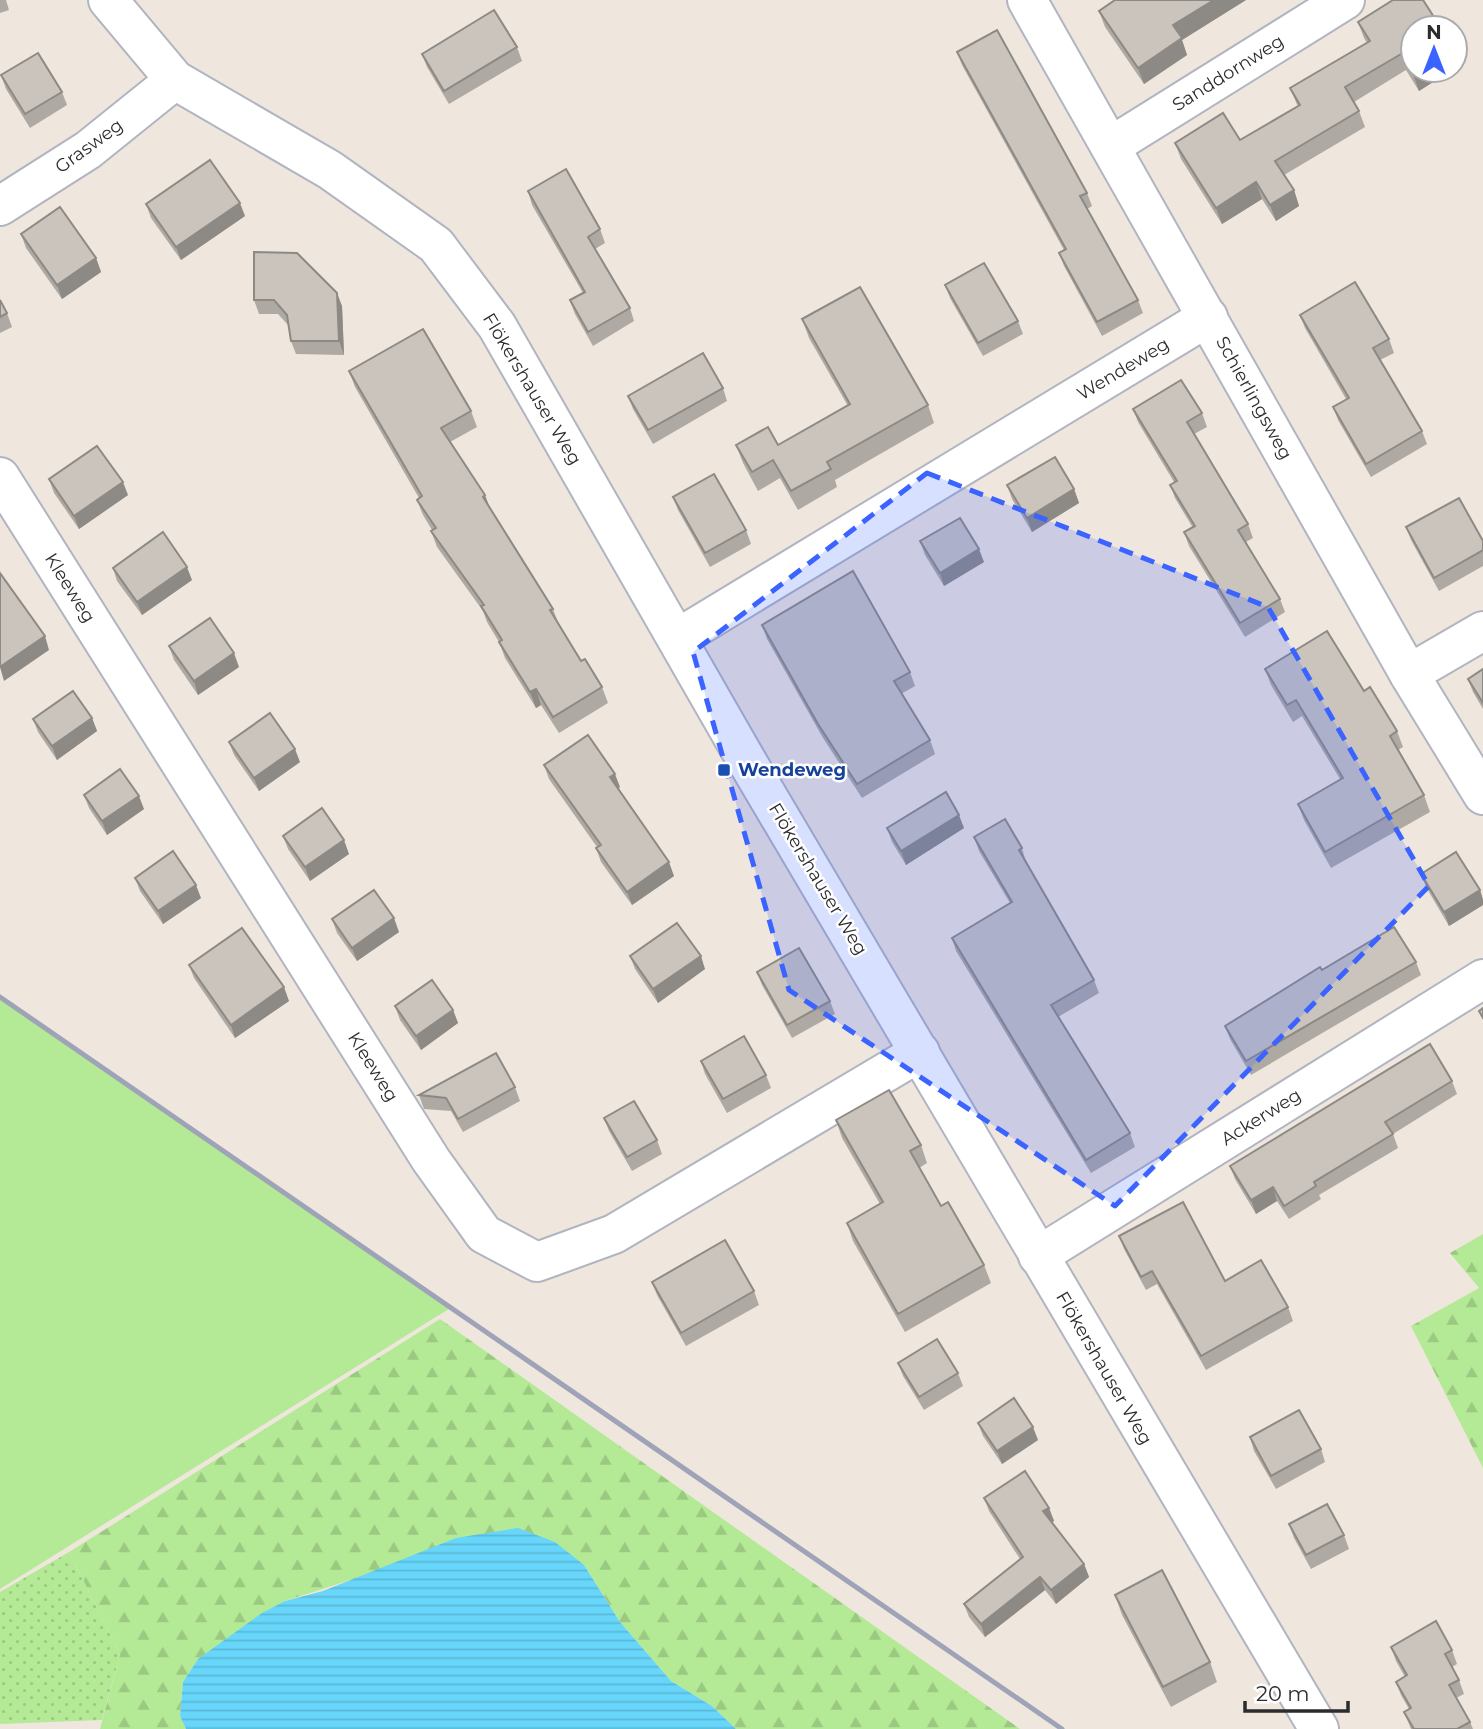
<svg xmlns="http://www.w3.org/2000/svg" width="1483" height="1729" font-family="Montserrat,sans-serif">
<style>
.grass{fill:#b4ea95}
.forest{fill:url(#forest-firs)}
.garden{fill:url(#garden-dots)}
.water{fill:url(#water-rules)}
.lines{fill:none;stroke-linecap:round;stroke-linejoin:round}
.minor-casing{stroke:#b1b4c1;stroke-width:42}
.minor{stroke:#fff;stroke-width:38}
.rail{stroke:#9fa3b8;stroke-width:5}
.wall{fill:#aea9a3}
.shaded-wall{fill:#8d8984}
.building{fill:#cac4bd;stroke:#8d8984;stroke-width:2}
.marked{fill:#3a63ff;fill-opacity:0.2;stroke:#3a63ff;stroke-width:5;stroke-dasharray:14 9;stroke-linejoin:round}
.transit-dot{fill:#1a4fb4;stroke:#fff;stroke-width:2.5}
.labels{text-anchor:middle;dominant-baseline:central;stroke-width:5;stroke-linejoin:round;paint-order:stroke}
.street-label{font-size:18px;fill:#2c2c2c;stroke:#fff}
.transit-label{font-size:18px;font-weight:bold;fill:#164399;stroke:#fff;text-anchor:start}
</style>
<defs>
<pattern id="forest-firs" width="22" height="20" patternUnits="userSpaceOnUse" patternTransform="scale(1.75)"><rect width="22" height="20" fill="#b4ea95"/><path d="M5 1l3.5 6h-7zM16 11l3.5 6h-7z" fill="#9bc981"/></pattern>
<pattern id="garden-dots" width="8" height="8" patternUnits="userSpaceOnUse" patternTransform="scale(1.75)"><rect width="8" height="8" fill="#b4ea95"/><path d="M2 2h.1M6 6h.1" fill="none" stroke="#9bc981" stroke-width="1.8" stroke-linecap="round"/></pattern>
<pattern id="water-rules" width="6" height="5" patternUnits="userSpaceOnUse" patternTransform="scale(1.75)"><rect width="6" height="5" fill="#67d6fa"/><path d="M0 2.5h6" fill="none" stroke="#5ab8d6"/></pattern>
</defs>
<rect width="100%" height="100%" fill="#efe7dd"/>
<polygon class="grass" points="0,997 452,1307 0,1589"/>
<g class="forest">
<polygon points="1483,1234 1483,1468 1411,1326 1479,1288 1450,1253"/>
<polygon points="440,1319 1020,1729 736,1729 712,1706 671,1681 620,1622 584,1565 363,1576 285,1601 198,1659 183,1682 180,1715 186,1729 100,1729 120,1654 69,1552"/>
</g>
<polygon class="garden" points="69,1552 120,1654 102,1720 0,1724 0,1592"/>
<polygon class="water" points="518,1528 555,1542 584,1565 620,1622 671,1681 712,1706 736,1729 186,1729 180,1716 183,1682 198,1659 262,1613 285,1601 323,1591 456,1538"/>
<g class="lines">
<g class="minor-casing">
<g id="minor">
<polyline points="108,0 175,80 330,170 436,245 497,326 745,758 1319,1729"/>
<polyline points="1027,0 1409,674 1483,795"/>
<polyline points="1111,146 1345,0"/>
<polyline points="0,206 88,150 175,80"/>
<polyline points="0,477 431,1160 484,1234 537,1262 614,1234 920,1052"/>
<polyline points="678,638 1208,317"/>
<polyline points="1409,674 1483,631"/>
<polyline points="1038,1256 1483,979"/>
</g>
</g>
<use href="#minor" class="minor"/>
<polyline class="rail" points="0,997 1062,1729"/>
</g>
<g class="wall">
<polygon points="0,0 6,0 9,10 0,13"/>
<polygon points="1115,0 1246,0 1182,40 1187,55 1144,84 1105,27 1099,11"/>
<polygon points="1393,0 1413,70 1452,70 1419,91 1406,70 1354,102 1359,111 1365,127 1284,175 1294,190 1299,206 1276,221 1262,199 1222,224 1181,159 1175,143 1240,140 1298,107 1290,88 1367,43 1364,38 1358,22"/>
<polygon points="517,47 522,61 449,104 427,67 422,54"/>
<polygon points="957,52 1087,193 1092,206 1087,209 1138,300 1143,313 1102,336 1064,266 1059,253 1064,250 962,65"/>
<polygon points="1,75 62,92 67,105 30,128 6,89"/>
<polygon points="528,191 600,229 605,243 595,249 630,308 634,321 593,346 575,314 570,301 583,293 532,205"/>
<polygon points="146,204 245,216 181,260 151,218"/>
<polygon points="21,234 96,258 101,272 62,299 26,248"/>
<polygon points="254,252 342,306 344,355 296,354 291,341 288,325 278,314 259,314 254,300"/>
<polygon points="945,285 1018,321 1023,334 983,356 950,298"/>
<polygon points="0,300 7,313 12,327 0,333"/>
<polygon points="1300,315 1389,339 1394,353 1380,360 1422,431 1427,444 1371,477 1338,420 1333,407 1346,399 1305,328"/>
<polygon points="802,319 928,405 934,423 835,480 837,487 798,510 780,478 758,491 743,463 736,445 778,445 848,406 809,338"/>
<polygon points="349,371 471,411 477,427 450,442 491,509 553,609 559,625 581,661 602,687 608,703 559,733 541,705 536,708 505,658 499,642 487,622 483,611 437,547 431,531 432,530 423,515 417,500 419,498 355,387"/>
<polygon points="723,388 727,401 653,444 633,409 628,396"/>
<polygon points="1133,409 1202,413 1207,427 1194,434 1248,524 1253,538 1246,542 1280,599 1285,612 1245,637 1189,546 1184,532 1193,528 1175,498 1170,485 1174,482 1138,422"/>
<polygon points="49,479 128,495 79,529 54,493"/>
<polygon points="1007,485 1074,489 1079,503 1032,532 1012,499"/>
<polygon points="673,497 746,530 751,544 710,567 678,510"/>
<polygon points="1406,527 1483,541 1483,566 1439,591 1411,540"/>
<polygon points="920,541 984,562 944,586 925,555"/>
<polygon points="113,568 192,580 142,615 117,581"/>
<polygon points="762,625 910,672 915,686 901,694 930,740 935,754 862,798 823,738 767,639"/>
<polygon points="169,646 239,667 198,695 174,660"/>
<polygon points="1265,669 1364,691 1397,731 1403,747 1398,750 1424,795 1430,812 1331,868 1304,820 1298,804 1340,779 1302,716 1293,722 1271,685"/>
<polygon points="1483,669 1483,709 1473,692 1468,679"/>
<polygon points="92,718 97,731 57,760 38,732 33,719"/>
<polygon points="229,742 300,762 259,791 234,755"/>
<polygon points="544,765 620,787 618,788 674,876 632,905 601,862 596,848 597,847 549,779"/>
<polygon points="84,795 144,809 107,835 89,808"/>
<polygon points="887,828 964,828 906,865 892,842"/>
<polygon points="283,836 349,854 310,881 288,849"/>
<polygon points="974,837 1022,848 1026,862 1094,980 1099,993 1058,1017 1130,1133 1135,1147 1091,1173 956,951 952,938 1010,903 979,851"/>
<polygon points="1421,874 1480,890 1483,900 1483,905 1449,926 1426,887"/>
<polygon points="135,878 201,898 163,924 140,891"/>
<polygon points="332,919 399,932 357,961 337,933"/>
<polygon points="630,956 705,969 658,1003 635,969"/>
<polygon points="1416,962 1421,975 1251,1075 1230,1039 1225,1026 1322,970"/>
<polygon points="189,965 289,1001 235,1038 194,978"/>
<polygon points="757,972 830,1001 835,1014 792,1038 762,985"/>
<polygon points="395,1006 453,1010 458,1023 421,1050 400,1020"/>
<polygon points="701,1061 766,1075 771,1088 727,1113 705,1074"/>
<polygon points="1452,1081 1457,1094 1393,1134 1398,1148 1319,1195 1321,1199 1289,1219 1277,1201 1256,1214 1235,1179 1230,1166"/>
<polygon points="515,1087 520,1101 463,1132 451,1111 424,1109 419,1095"/>
<polygon points="604,1118 657,1140 662,1154 632,1171 609,1131"/>
<polygon points="836,1120 921,1145 927,1163 919,1168 941,1206 984,1265 991,1283 905,1332 853,1241 847,1223 880,1204 842,1138"/>
<polygon points="1119,1236 1288,1307 1293,1321 1206,1370 1157,1284 1146,1290 1124,1249"/>
<polygon points="652,1282 754,1291 759,1305 686,1346 657,1295"/>
<polygon points="898,1363 958,1373 963,1386 924,1410 903,1376"/>
<polygon points="978,1423 1038,1440 1002,1464 983,1436"/>
<polygon points="1250,1437 1321,1449 1325,1462 1276,1489 1254,1451"/>
<polygon points="984,1498 1049,1508 1054,1521 1052,1522 1084,1564 1089,1577 1056,1604 1045,1590 985,1637 969,1617 964,1604 1020,1559 989,1511"/>
<polygon points="1289,1524 1344,1535 1349,1549 1311,1569 1294,1538"/>
<polygon points="1115,1595 1210,1662 1217,1682 1171,1707 1122,1615"/>
<polygon points="1391,1647 1452,1650 1457,1664 1452,1667 1459,1680 1464,1694 1456,1698 1470,1722 1473,1729 1411,1729 1404,1712 1409,1709 1401,1695 1396,1682 1405,1677 1396,1661"/>
</g>
<g class="shaded-wall">
<polygon points="1214,0 1246,0 1182,40 1187,55 1144,84 1138,68 1173,25"/>
<polygon points="1455,52 1460,65 1455,68"/>
<polygon points="1421,70 1452,70 1419,91 1413,74"/>
<polygon points="1256,182 1262,199 1222,224 1216,208"/>
<polygon points="1294,190 1299,206 1276,221 1270,205"/>
<polygon points="240,203 245,216 181,260 176,247"/>
<polygon points="96,258 101,272 62,299 57,285"/>
<polygon points="337,293 342,306 344,355 339,341"/>
<polygon points="123,482 128,495 79,529 74,516"/>
<polygon points="1074,489 1079,503 1032,532 1027,518"/>
<polygon points="485,495 491,511 483,497"/>
<polygon points="979,549 984,562 944,586 940,573"/>
<polygon points="187,567 192,580 142,615 137,602"/>
<polygon points="45,636 49,650 4,681 0,667"/>
<polygon points="234,653 239,667 198,695 194,681"/>
<polygon points="536,689 541,705 536,708 530,692"/>
<polygon points="92,718 97,731 57,760 52,746"/>
<polygon points="295,749 300,762 259,791 254,778"/>
<polygon points="615,774 620,787 615,791 610,777"/>
<polygon points="139,796 144,809 107,835 102,821"/>
<polygon points="959,815 964,828 906,865 901,851"/>
<polygon points="344,840 349,854 310,881 305,867"/>
<polygon points="669,862 674,876 632,905 627,892"/>
<polygon points="196,885 201,898 163,924 158,911"/>
<polygon points="1480,890 1483,900 1483,905 1449,926 1444,912"/>
<polygon points="394,918 399,932 357,961 352,948"/>
<polygon points="701,956 705,969 658,1003 653,989"/>
<polygon points="284,987 289,1001 235,1038 231,1025"/>
<polygon points="453,1010 458,1023 421,1050 416,1036"/>
<polygon points="1273,1187 1277,1201 1256,1214 1251,1200"/>
<polygon points="1033,1427 1038,1440 1002,1464 997,1451"/>
<polygon points="1049,1508 1054,1521 1048,1525 1043,1511"/>
<polygon points="1084,1564 1089,1577 1056,1604 1051,1590"/>
<polygon points="1040,1577 1045,1590 985,1637 981,1624"/>
</g>
<g class="building">
<polygon points="1115,0 1214,0 1173,25 1182,38 1138,68 1099,11"/>
<polygon points="1393,0 1423,0 1441,28 1413,28 1413,70 1421,70 1413,74 1401,54 1345,87 1359,111 1275,161 1294,190 1270,205 1256,182 1216,208 1175,143 1223,113 1240,140 1300,105 1290,88 1370,41 1358,22"/>
<polygon points="494,10 517,47 444,91 422,54"/>
<polygon points="997,30 1087,193 1080,196 1138,300 1097,322 1059,253 1066,249 957,52"/>
<polygon points="38,53 62,92 25,114 1,75"/>
<polygon points="210,160 240,203 176,247 146,204"/>
<polygon points="566,169 600,229 588,237 630,308 588,332 570,300 585,292 528,191"/>
<polygon points="60,207 96,258 57,285 21,234"/>
<polygon points="254,252 297,253 337,293 339,341 291,341 287,315 274,300 254,300"/>
<polygon points="984,263 1018,321 978,343 945,285"/>
<polygon points="1355,282 1389,339 1373,348 1422,431 1366,464 1333,407 1349,398 1300,315"/>
<polygon points="860,287 928,405 827,462 831,469 791,491 773,460 752,472 736,445 768,427 778,445 850,404 802,319"/>
<polygon points="0,300 7,313 0,317"/>
<polygon points="423,329 471,411 441,428 485,495 483,497 553,609 550,610 581,661 585,659 602,687 553,717 536,689 530,692 499,642 502,640 481,606 484,605 431,531 436,528 417,500 422,496 349,371"/>
<polygon points="703,353 723,388 648,430 628,396"/>
<polygon points="1181,380 1202,413 1187,422 1248,524 1238,530 1280,599 1240,623 1184,532 1195,526 1170,485 1177,481 1133,409"/>
<polygon points="97,446 123,482 74,516 49,479"/>
<polygon points="1055,457 1074,489 1027,518 1007,485"/>
<polygon points="714,474 746,530 705,553 673,497"/>
<polygon points="1459,498 1483,541 1483,550 1434,578 1406,527"/>
<polygon points="960,518 979,549 940,573 920,541"/>
<polygon points="163,532 187,567 137,602 113,568"/>
<polygon points="853,571 910,672 894,681 930,740 857,784 818,724 762,625"/>
<polygon points="0,573 45,636 0,667"/>
<polygon points="210,618 234,653 194,681 169,646"/>
<polygon points="1327,631 1364,691 1370,687 1397,731 1390,736 1424,795 1325,852 1298,804 1343,778 1296,700 1287,705 1265,669"/>
<polygon points="1483,669 1483,703 1468,679"/>
<polygon points="73,691 92,718 52,746 33,719"/>
<polygon points="270,713 295,749 254,778 229,742"/>
<polygon points="588,735 615,774 610,777 669,862 627,892 596,848 601,845 544,765"/>
<polygon points="120,769 139,796 102,821 84,795"/>
<polygon points="946,792 959,815 901,851 887,828"/>
<polygon points="322,808 344,840 305,867 283,836"/>
<polygon points="1005,819 1022,848 1019,850 1094,980 1051,1005 1130,1133 1086,1160 952,938 1012,902 974,837"/>
<polygon points="173,851 196,885 158,911 135,878"/>
<polygon points="1456,852 1480,890 1444,912 1421,874"/>
<polygon points="374,890 394,918 352,948 332,919"/>
<polygon points="677,923 701,956 653,989 630,956"/>
<polygon points="1394,927 1416,962 1246,1061 1225,1026 1320,967 1322,970"/>
<polygon points="242,928 284,987 231,1025 189,965"/>
<polygon points="799,948 830,1001 787,1025 757,972"/>
<polygon points="432,980 453,1010 416,1036 395,1006"/>
<polygon points="1483,1008 1483,1018 1479,1011"/>
<polygon points="744,1036 766,1075 723,1099 701,1061"/>
<polygon points="1430,1044 1452,1081 1385,1122 1393,1134 1314,1182 1316,1186 1284,1206 1273,1187 1251,1200 1230,1166"/>
<polygon points="496,1053 515,1087 458,1119 446,1098 419,1095"/>
<polygon points="889,1090 921,1145 910,1151 941,1206 948,1202 984,1265 898,1314 847,1223 883,1202 836,1120"/>
<polygon points="634,1101 657,1140 627,1157 604,1118"/>
<polygon points="1183,1202 1225,1281 1261,1260 1288,1307 1201,1356 1152,1271 1141,1277 1119,1236"/>
<polygon points="725,1240 754,1291 681,1333 652,1282"/>
<polygon points="937,1339 958,1373 919,1397 898,1363"/>
<polygon points="1014,1398 1033,1427 997,1451 978,1423"/>
<polygon points="1299,1410 1321,1449 1271,1476 1250,1437"/>
<polygon points="1025,1471 1049,1508 1043,1511 1084,1564 1051,1590 1040,1577 981,1624 964,1604 1023,1557 984,1498"/>
<polygon points="1327,1504 1344,1535 1306,1555 1289,1524"/>
<polygon points="1162,1570 1210,1662 1163,1687 1115,1595"/>
<polygon points="1436,1621 1452,1650 1445,1654 1459,1680 1449,1685 1470,1722 1457,1729 1414,1729 1404,1712 1411,1708 1396,1682 1407,1675 1391,1647"/>
</g>
<path class="marked" d="M 927,473 L 1268,607 L 1429,886 L 1115,1206 L 789,990 L 693,652 Z"/>
<rect class="transit-dot" x="717" y="763" width="14" height="14" rx="3.5"/>
<g class="labels">
<g class="street-label">
<text transform="translate(1228 73) rotate(-32)">Sanddornweg</text>
<text transform="translate(89 146) rotate(-36)">Grasweg</text>
<text transform="translate(1123 369) rotate(-31)">Wendeweg</text>
<text transform="translate(532 389) rotate(59)">Flökershauser Weg</text>
<text transform="translate(1254 398) rotate(61)">Schierlingsweg</text>
<text transform="translate(70 588) rotate(58)">Kleeweg</text>
<text transform="translate(818 879) rotate(59)">Flökershauser Weg</text>
<text transform="translate(373 1067) rotate(58)">Kleeweg</text>
<text transform="translate(1261 1117) rotate(-32)">Ackerweg</text>
<text transform="translate(1104 1368) rotate(60)">Flökershauser Weg</text>
</g>
<g class="transit-label">
<text x="738" y="770">Wendeweg</text>
</g>
</g>
<g transform="translate(1434 49)"><circle r="33" fill="#ffffff" stroke="#ababab" stroke-width="2"/>
<path d="M0-5L12 26L0 18L-12 26Z" fill="#3a63ff"/>
<text y="-10" font-size="19" font-weight="bold" text-anchor="middle" fill="#2c2c2c">N</text>
</g>
<path d="M1245 1701v10h103v-10" fill="none" stroke="#2c2c2c" stroke-width="3.5"/>
<text x="1256" y="1701" font-size="21" fill="#2c2c2c" stroke="#ffffff" stroke-width="5" paint-order="stroke">20 m</text>
</svg>
